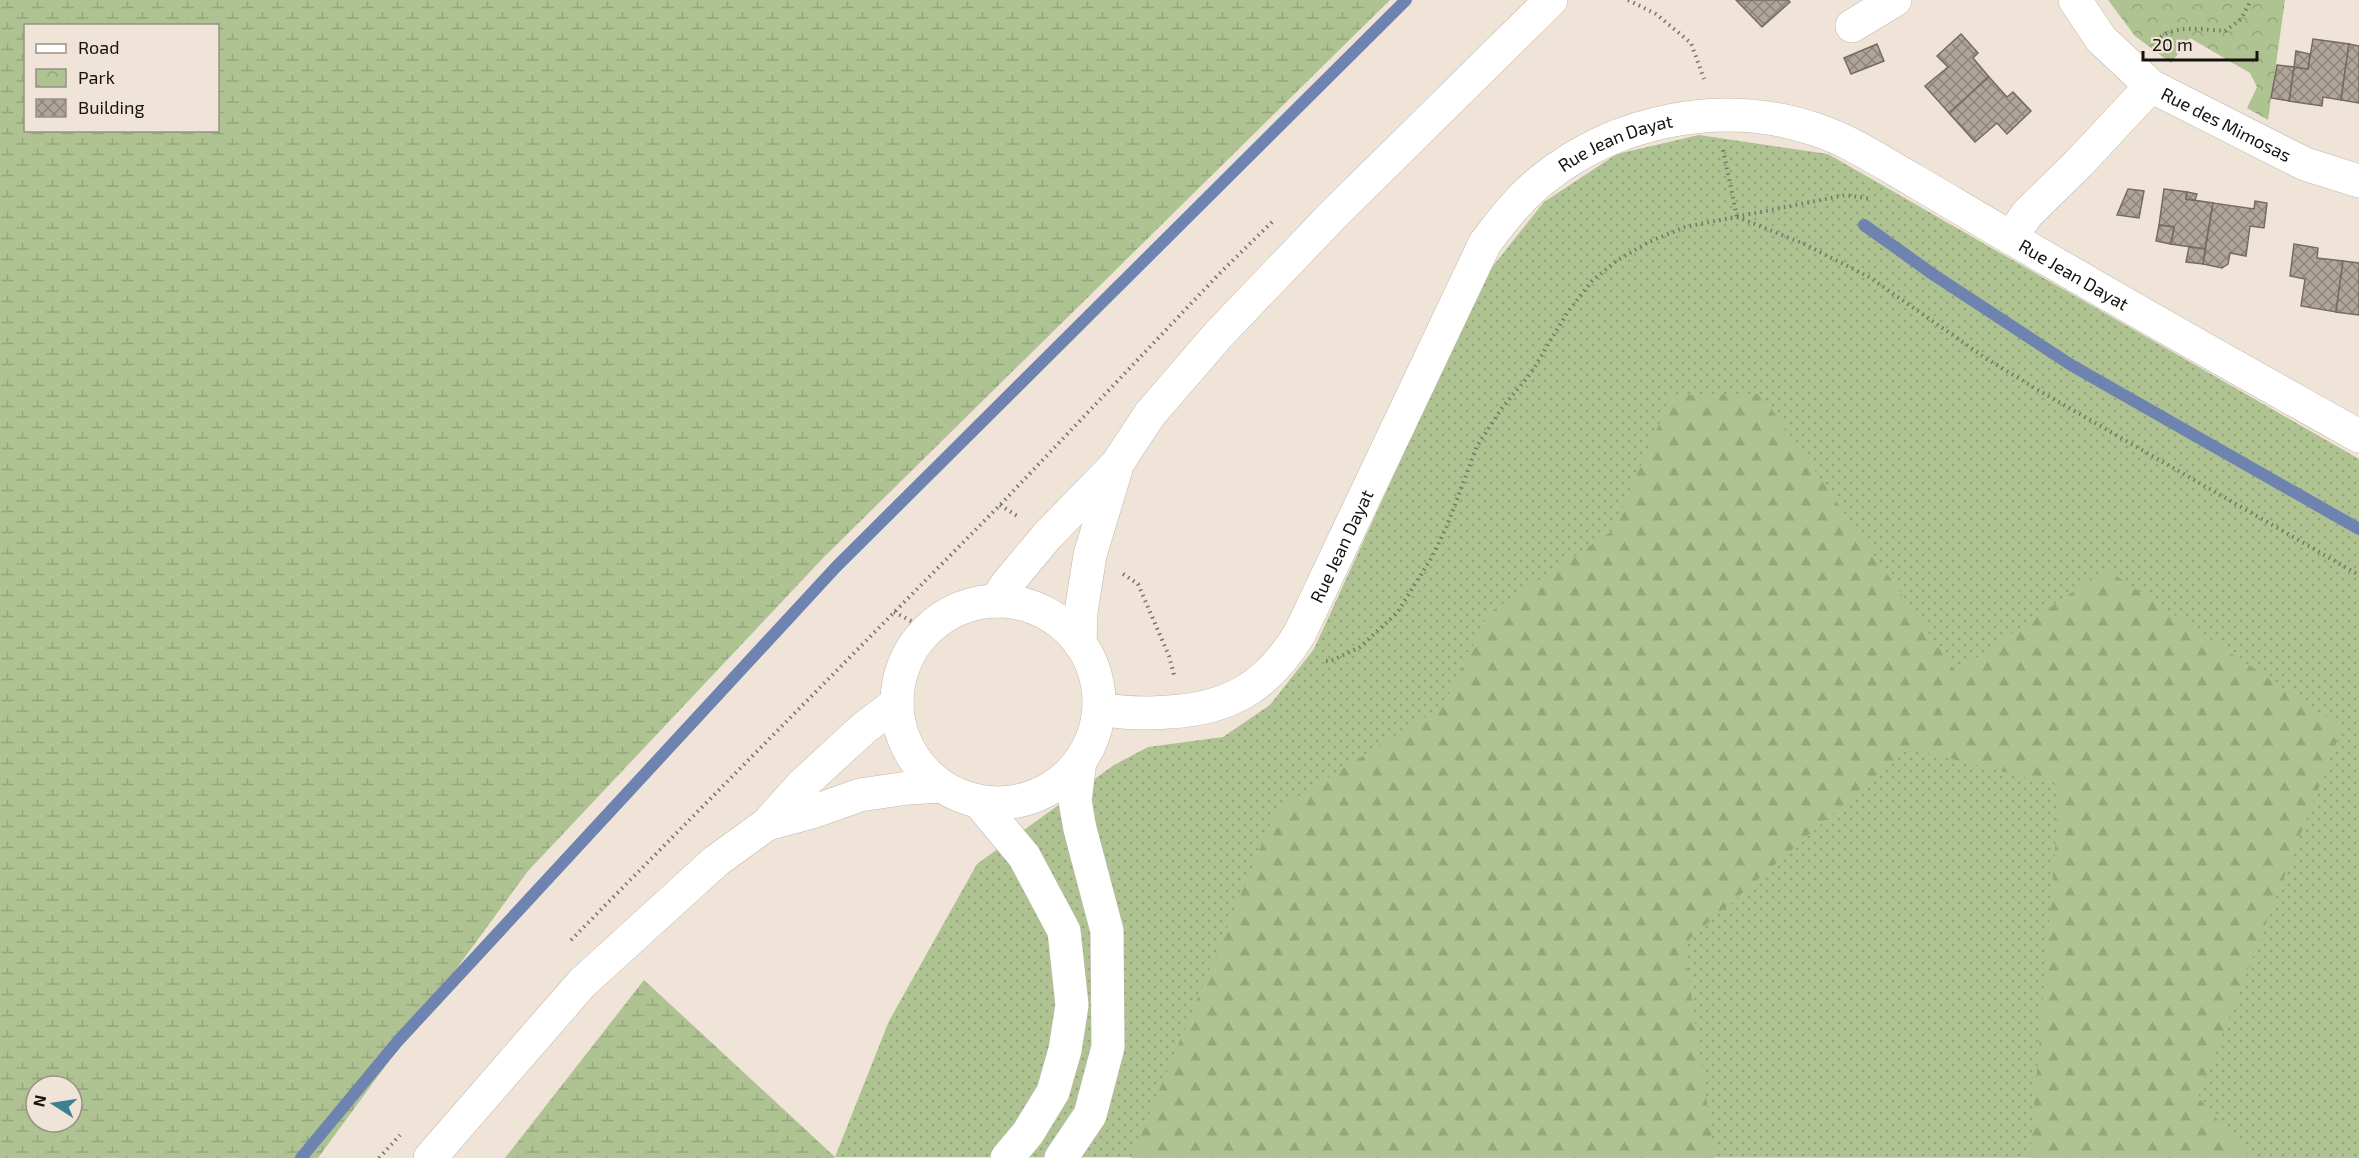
<svg xmlns="http://www.w3.org/2000/svg" width="2359" height="1158" font-family="'Exo 2',sans-serif">
<style>
.grass{fill:url(#grass-dots)}
.forest{fill:url(#forest-firs)}
.wetland{fill:url(#wetland-marsh);fill-rule:evenodd}
.park{fill:url(#park-crowns)}
.lines{fill:none;stroke-linecap:round;stroke-linejoin:round}
.stream{stroke:#6e83b0;stroke-width:12}
.building{fill:url(#building-cross-hatch);stroke:#756b60;stroke-width:1.5}
.minor-casing{stroke:#c1b7aa;stroke-width:34}
.major-casing{stroke:#c1b7aa;stroke-width:34}
.path{stroke:#79736a;stroke-width:4;stroke-dasharray:1.5 4.5;stroke-linecap:butt}
.minor{stroke:#fff;stroke-width:33}
.major{stroke:#fff;stroke-width:33}
.labels{text-anchor:middle;dominant-baseline:central;stroke-width:4.5;stroke-linejoin:round;paint-order:stroke}
.street-label{font-size:18px;fill:#16130e;stroke:#efe4d7}
</style>
<defs>
<pattern id="grass-dots" width="8" height="8" patternUnits="userSpaceOnUse" patternTransform="scale(1.5)"><rect width="8" height="8" fill="#aec292"/><path d="M2 2h.1M6 6h.1" fill="none" stroke="#95a67d" stroke-width="1.8" stroke-linecap="round"/></pattern>
<pattern id="forest-firs" width="22" height="20" patternUnits="userSpaceOnUse" patternTransform="scale(1.5)"><rect width="22" height="20" fill="#aec292"/><path d="M5 1l3.5 6h-7zM16 11l3.5 6h-7z" fill="#95a67d"/></pattern>
<pattern id="wetland-marsh" width="20" height="14" patternUnits="userSpaceOnUse" patternTransform="scale(1.5)"><rect width="20" height="14" fill="#aec292"/><path d="M1 5h8M5 5V1M11 12h8M15 12V8" fill="none" stroke="#95a67d"/></pattern>
<pattern id="park-crowns" width="20" height="18" patternUnits="userSpaceOnUse" patternTransform="scale(1.5)"><rect width="20" height="18" fill="#aec292"/><path d="M2 6a3 3 0 1 1 6 0M12 15a3 3 0 1 1 6 0" fill="none" stroke="#95a67d"/></pattern>
<pattern id="building-cross-hatch" width="8" height="8" patternUnits="userSpaceOnUse" patternTransform="scale(1.5)"><rect width="8" height="8" fill="#afa598"/><path d="M0 0l8 8M0 8l8-8" fill="none" stroke="#8d857a"/></pattern>
</defs>
<rect width="100%" height="100%" fill="#efe4d7"/>
<polygon class="grass" points="1699,135 1828,154 2359,459 2359,1158 835,1157 889,1021 977,864 1114,765 1148,747 1223,737 1270,705 1314,649 1485,276 1544,202 1617,154"/>
<polygon class="forest" points="1761,394 1956,672 2106,569 2342,728 2198,1097 2250,1158 2030,1158 2060,786 1908,748 1684,944 1715,1158 1131,1158 1276,810 1443,706 1489,613 1612,531 1672,395"/>
<g class="wetland">
<path d="M 0,0 L 1390,0 L 824,557 L 528,871 L 318,1158 L 0,1158 ZM 26,26 L 218,26 L 218,130 L 26,130 ZM 36,1086 L 72,1086 L 72,1122 L 36,1122 Z"/>
<polygon points="644,980 835,1157 834,1158 505,1158"/>
</g>
<polygon class="park" points="2108,0 2285,0 2268,120 2247,108 2257,87 2250,73 2190,38 2171,63 2135,36"/>
<g class="lines">
<g class="stream">
<polyline points="1864,225 1934,275 2071,365 2359,529"/>
<polyline points="301,1158 398,1041 836,567 1406,0"/>
</g>
</g>
<g class="building">
<polygon points="1736,0 1788,0 1790,2 1762,27"/>
<polygon points="1961,34 1978,53 1973,58 1989,77 1949,113 1925,86 1948,67 1937,56"/>
<polygon points="2313,39 2349,44 2341,100 2323,97 2322,106 2289,101 2294,67 2308,69"/>
<polygon points="1877,44 1884,61 1851,74 1844,58"/>
<polygon points="2349,44 2359,46 2359,103 2341,100"/>
<polygon points="2296,51 2310,54 2308,69 2294,67"/>
<polygon points="2277,65 2294,67 2289,101 2271,98"/>
<polygon points="1989,77 2007,97 2013,92 2031,111 2007,134 1997,123 1975,142 1949,113"/>
<polygon points="2128,189 2144,191 2139,218 2117,215"/>
<polygon points="2164,189 2187,192 2186,199 2213,203 2205,249 2171,244 2174,227 2159,225"/>
<polygon points="2187,192 2197,194 2195,200 2186,199"/>
<polygon points="2255,201 2267,203 2264,228 2250,226 2246,256 2230,253 2228,264 2222,268 2203,264 2213,203 2254,209"/>
<polygon points="2159,225 2174,227 2171,244 2156,241"/>
<polygon points="2294,244 2318,248 2317,258 2343,261 2336,312 2301,306 2305,279 2290,276"/>
<polygon points="2189,247 2205,249 2203,264 2186,262"/>
<polygon points="2343,261 2359,263 2359,315 2336,312"/>
</g>
<g class="lines">
<g class="minor-casing">
<g id="minor">
<path id="s1" d="M 2075,0 L 2101,39 L 2151,86 L 2305,164 L 2359,181"/>
<polyline points="1852,26 1895,0"/>
<polyline points="2011,238 2027,214 2079,163 2151,86"/>
<path id="s2" d="M 1099,709 C 1122,713 1145,714 1168,712 C 1230,709 1268,686 1300,633 L 1485,243 C 1502,221 1519,198 1542,180 C 1617,119 1725,98 1817,130 C 1851,141 1883,163 1915,181 C 1959,207 2004,234 2049,260 C 2152,320 2255,378 2359,436"/>
<polyline points="978,801 1024,856 1064,931 1072,1005 1065,1050 1053,1092 1028,1133 1007,1158"/>
<polyline points="1061,1158 1090,1115 1108,1047 1107,931 1080,829 1075,801 1080,761"/>
</g>
</g>
<g class="major-casing">
<g id="major">
<circle cx="998" cy="702" r="101"/>
<polyline points="996,601 1007,584 1047,536 1117,464 1150,414 1219,334 1334,214 1551,0"/>
<polyline points="1080,644 1081,612 1090,555 1116,469"/>
<polyline points="767,824 815,811 860,795 908,788 941,786"/>
<polyline points="430,1158 582,983 716,861 767,824 802,785 864,728 897,703"/>
</g>
</g>
<g class="path">
<polyline points="1628,0 1656,14 1691,43 1704,79"/>
<path d="M 2156,41 C 2173,23 2204,30 2225,31 L 2241,19 L 2251,0"/>
<polyline points="1723,150 1737,217"/>
<polyline points="1737,217 1802,243 1869,277 1987,359 2038,390 2359,575"/>
<polyline points="1000,505 1017,516"/>
<polyline points="1123,574 1138,584 1169,656 1174,675"/>
<polyline points="894,612 928,630"/>
<polyline points="1326,661 1331,661 1360,647 1397,613 1432,557 1447,526 1477,446 1502,408 1531,373 1567,313 1592,281 1616,261 1649,242 1685,227 1846,195 1871,199"/>
<polyline points="571,940 1000,505 1219,274 1274,220"/>
<polyline points="379,1158 400,1135"/>
</g>
<use href="#minor" class="minor"/>
<use href="#major" class="major"/>
</g>
<g class="labels">
<g class="street-label">
<text stroke="none"><textPath href="#s1" startOffset="200">Rue des Mimosas</textPath></text>
<text stroke="none"><textPath href="#s2" startOffset="831">Rue Jean Dayat</textPath></text>
<text stroke="none"><textPath href="#s2" startOffset="1334">Rue Jean Dayat</textPath></text>
<text stroke="none"><textPath href="#s2" startOffset="327">Rue Jean Dayat</textPath></text>
</g>
</g>
<rect x="24" y="24" width="195" height="108" fill="#efe4d7" stroke="#989087" stroke-width="1.5"/>
<rect x="36" y="44" width="30" height="9" fill="#ffffff" stroke="#989087" stroke-width="1.5"/>
<text x="78" y="54" font-size="18" fill="#16130e">Road</text>
<rect x="36" y="69" width="30" height="18" fill="url(#park-crowns)" stroke="#989087" stroke-width="1.5"/>
<text x="78" y="84" font-size="18" fill="#16130e">Park</text>
<rect x="36" y="99" width="30" height="18" fill="url(#building-cross-hatch)" stroke="#989087" stroke-width="1.5"/>
<text x="78" y="114" font-size="18" fill="#16130e">Building</text>
<g transform="translate(54 1104) rotate(282)"><circle r="28" fill="#efe4d7" stroke="#989087" stroke-width="1.5"/>
<path d="M0-4.5L10 22L0 15L-10 22Z" fill="#3d8090"/>
<text y="-9" font-size="16" font-weight="bold" text-anchor="middle" fill="#16130e">N</text>
</g>
<path d="M2143 51v9h114v-9" fill="none" stroke="#16130e" stroke-width="3"/>
<text x="2152" y="51" font-size="18" fill="#16130e" stroke="#efe4d7" stroke-width="4.5" paint-order="stroke">20 m</text>
</svg>
